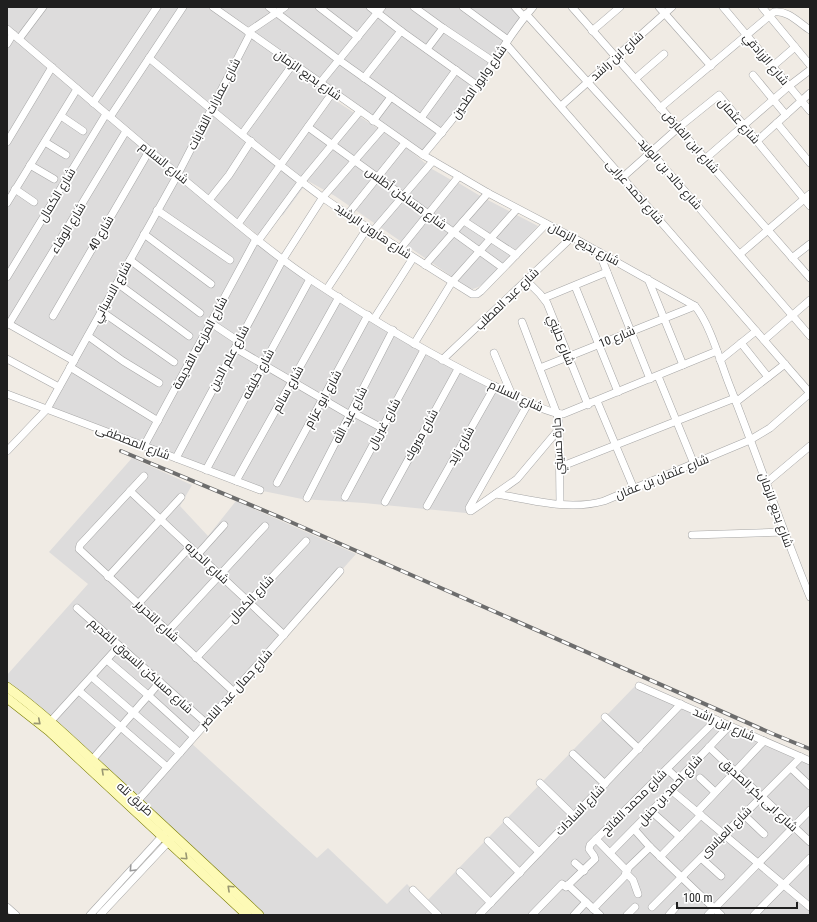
<svg xmlns="http://www.w3.org/2000/svg" width="817" height="922" font-family="'Roboto Condensed',Cairo,sans-serif">
<style>
.residential{fill:#dddcdc}
.lines{fill:none;stroke-linecap:round;stroke-linejoin:round}
.minor-casing{stroke:#a6a6a6;stroke-width:8}
.secondary-casing{stroke:#797c00;stroke-width:10}
.minor{stroke:#fff;stroke-width:7}
.secondary{stroke:#fdfab6;stroke-width:9}
.rail-casing{stroke:#6d6d6d;stroke-width:4}
.rail{stroke:#fff;stroke-width:2.5;stroke-dasharray:8;stroke-linecap:butt}
.oneway{stroke:#999772}
.oneway2{stroke:#9a9a9a}
.labels{text-anchor:middle;dominant-baseline:central;stroke-width:3.5;stroke-linejoin:round;paint-order:stroke}
.street-label{font-size:12px;fill:#1f1f1f;stroke:#fff}
</style>
<rect width="100%" height="100%" fill="#f0ebe4"/>
<g class="residential">
<polygon points="7,7 514,7 524,17 423,155 332,93 238,223 7,28"/>
<polygon points="7,29 255,240 391,330 529,403 466,513 364,503 302,499 263,491 47,409 74,360 7,323"/>
<polygon points="333,99 406,147 432,169 453,181 457,182 482,197 538,226 483,284 478,287 473,289 467,287 335,196 308,181 283,215 278,217 263,239 242,222"/>
<polygon points="132,458 192,485 180,506 208,536 236,501 356,554 137,800 7,686 7,675 88,584 49,552"/>
<polygon points="636,685 810,760 810,915 254,915 140,801 190,742 317,858 328,848 387,904 407,884 425,903"/>
</g>
<g class="lines">
<g class="minor-casing">
<g id="minor">
<path d="M 213,7 L 423,155 L 488,193 L 572,237 L 695,306 C 710,324 720,361 729,384 C 757,455 781,526 810,597"/>
<polyline points="269,7 339,60 442,133"/>
<polyline points="319,7 358,37"/>
<polyline points="370,7 401,31 478,86"/>
<polyline points="414,7 443,28 494,62"/>
<polyline points="463,7 508,40"/>
<polyline points="515,7 524,17"/>
<polyline points="572,7 810,278"/>
<polyline points="659,7 711,66"/>
<polyline points="723,7 810,111"/>
<polyline points="762,7 810,65"/>
<polyline points="526,14 651,152 810,336"/>
<path d="M 7,29 C 67,80 126,131 187,182 C 227,215 267,250 310,279 C 369,318 430,355 494,386 C 510,393 547,414 563,414 L 717,351"/>
<polyline points="592,31 620,7"/>
<polyline points="248,32 285,7"/>
<polyline points="19,39 43,7"/>
<polyline points="7,44 13,34"/>
<polyline points="506,44 810,393"/>
<polyline points="427,49 443,28"/>
<path d="M 149,58 C 206,105 262,153 322,197 C 371,231 422,263 472,294 L 477,294 L 481,291 L 546,224"/>
<polyline points="773,66 795,47"/>
<polyline points="753,75 786,115"/>
<polyline points="364,78 401,31"/>
<polyline points="635,79 664,54"/>
<polyline points="320,83 382,7"/>
<polyline points="93,103 157,7"/>
<polyline points="561,106 672,7"/>
<path d="M 660,108 L 774,12 C 788,10 799,23 810,30"/>
<polyline points="61,116 83,131"/>
<polyline points="110,117 183,7"/>
<polyline points="421,118 456,70"/>
<polyline points="373,121 391,97"/>
<polyline points="777,123 810,163"/>
<polyline points="308,127 503,268"/>
<polyline points="242,134 293,64"/>
<polyline points="757,141 810,93"/>
<polyline points="7,142 52,67"/>
<polyline points="45,142 66,155"/>
<path d="M 423,155 C 442,132 462,109 478,85 C 496,59 512,31 533,7"/>
<polyline points="705,159 789,86 810,70"/>
<polyline points="30,165 54,179"/>
<polyline points="623,177 678,128 719,95 810,206"/>
<polyline points="15,189 34,202"/>
<polyline points="209,200 229,175 251,141"/>
<polyline points="7,203 77,89"/>
<polyline points="157,210 230,260"/>
<polyline points="348,214 405,143"/>
<polyline points="464,221 516,255"/>
<polyline points="238,224 333,92"/>
<polyline points="373,231 433,161"/>
<polyline points="144,234 211,284"/>
<polyline points="258,241 302,181 360,111"/>
<polyline points="400,249 459,176"/>
<polyline points="599,252 650,379"/>
<polyline points="740,254 810,194"/>
<polyline points="792,258 810,244"/>
<polyline points="130,260 200,313"/>
<polyline points="425,265 488,193"/>
<polyline points="7,277 106,114"/>
<polyline points="648,279 683,365"/>
<polyline points="526,280 540,294 547,303 588,405"/>
<polyline points="117,283 189,336"/>
<polyline points="575,286 618,392"/>
<polyline points="327,289 368,227"/>
<polyline points="544,298 607,272"/>
<polyline points="101,311 174,362"/>
<polyline points="53,316 149,151"/>
<polyline points="374,319 413,258"/>
<polyline points="522,322 557,414 559,423 560,504"/>
<polyline points="7,323 74,361"/>
<polyline points="211,323 238,341"/>
<polyline points="9,324 126,131"/>
<polyline points="88,336 123,361 159,383"/>
<polyline points="764,340 810,300"/>
<polyline points="741,343 768,377"/>
<polyline points="414,344 452,282 517,209"/>
<polyline points="235,348 350,415"/>
<polyline points="494,353 512,395"/>
<polyline points="7,359 59,387"/>
<polyline points="442,360 572,237"/>
<polyline points="720,360 756,331"/>
<polyline points="70,367 158,421"/>
<polyline points="540,368 695,306"/>
<polyline points="658,376 694,464"/>
<polyline points="7,394 260,490"/>
<polyline points="597,401 634,489"/>
<polyline points="529,402 469,508 470,511 471,511 517,479 559,429"/>
<polyline points="736,402 785,364"/>
<polyline points="352,412 382,428"/>
<polyline points="144,446 256,239"/>
<polyline points="7,451 47,409 178,174 250,34"/>
<polyline points="176,458 283,259 323,197 383,128"/>
<polyline points="560,467 735,398"/>
<polyline points="206,470 310,279"/>
<polyline points="144,476 80,545 79,549 234,692"/>
<polyline points="236,481 339,297"/>
<polyline points="277,483 368,315"/>
<polyline points="766,483 810,446"/>
<polyline points="130,491 284,635"/>
<path d="M 496,494 C 532,500 569,511 604,501 L 750,440 L 770,428 L 810,393"/>
<polyline points="345,497 424,350"/>
<polyline points="307,498 393,330"/>
<polyline points="385,502 458,369"/>
<polyline points="427,506 495,386"/>
<polyline points="692,535 784,532"/>
<polyline points="198,554 224,525"/>
<polyline points="108,577 181,497"/>
<polyline points="138,604 190,547"/>
<polyline points="77,608 206,723"/>
<polyline points="168,631 265,526"/>
<polyline points="196,658 306,541"/>
<polyline points="107,660 148,695 193,736"/>
<polyline points="92,677 180,753"/>
<polyline points="639,686 810,761"/>
<polyline points="79,691 167,767"/>
<polyline points="605,717 639,749"/>
<polyline points="50,722 119,646"/>
<polyline points="709,747 810,842"/>
<polyline points="573,754 605,784"/>
<polyline points="92,760 160,682"/>
<polyline points="791,768 810,786"/>
<polyline points="667,769 679,780"/>
<polyline points="700,778 715,792"/>
<polyline points="540,783 574,816"/>
<polyline points="671,790 810,907"/>
<polyline points="134,805 340,571"/>
<polyline points="651,811 680,837"/>
<polyline points="697,812 764,741"/>
<polyline points="744,815 764,834"/>
<polyline points="507,821 539,852"/>
<polyline points="634,829 650,847 721,915"/>
<polyline points="596,839 627,871"/>
<polyline points="488,841 520,873"/>
<polyline points="610,853 679,783 680,778 729,726"/>
<polyline points="660,857 701,815"/>
<polyline points="701,858 721,876"/>
<polyline points="575,863 584,871"/>
<polyline points="460,872 491,903"/>
<polyline points="626,873 633,880 638,894"/>
<polyline points="568,885 595,859 594,856 589,849 590,845 716,720"/>
<polyline points="568,885 600,915"/>
<polyline points="413,890 438,915"/>
<polyline points="7,907 16,915"/>
<polyline points="652,907 801,757"/>
<polyline points="593,909 624,877 629,867 650,847"/>
<polyline points="90,915 165,833"/>
<polyline points="100,915 171,839"/>
<polyline points="479,915 681,704"/>
<polyline points="532,915 562,884 566,887 568,885"/>
<polyline points="574,915 586,902"/>
<polyline points="627,915 635,907"/>
<polyline points="669,915 675,908"/>
<polyline points="708,915 810,810"/>
<polyline points="754,915 810,858"/>
</g>
</g>
<g class="secondary-casing">
<g id="secondary">
<path d="M 7,687 C 46,715 80,749 115,781 C 163,825 211,870 259,915"/>
<polyline points="7,698 49,731 247,915"/>
</g>
</g>
<use href="#minor" class="minor"/>
<use href="#secondary" class="secondary"/>
<g class="rail-casing">
<polyline id="rail" points="121,451 277,516 773,734 810,749"/>
</g>
<use href="#rail" class="rail"/>
</g>
<defs><path id="oneway-chevron" d="M-2-3.5L2.5 0L-2 3.5" fill="none" stroke-width="1.6" stroke-linecap="round" stroke-linejoin="round"/></defs>
<g class="oneway">
<use href="#oneway-chevron" transform="translate(38 722) rotate(40)"/>
<use href="#oneway-chevron" transform="translate(104 771) rotate(-137)"/>
<use href="#oneway-chevron" transform="translate(185 857) rotate(43)"/>
<use href="#oneway-chevron" transform="translate(230 888) rotate(-137)"/>
</g>
<use class="oneway2" href="#oneway-chevron" transform="translate(132 869) rotate(133)"/>
<g class="labels">
<g class="street-label">
<text transform="translate(617 56) rotate(-42)">شارع ابن راشد</text>
<text transform="translate(766 59) rotate(50)">شارع الزرادقي</text>
<text transform="translate(308 75) rotate(35)">شارع بديع الزمان</text>
<text transform="translate(479 82) rotate(-55)">شارع وابور الطحين</text>
<text transform="translate(214 104) rotate(-63)">شارع عمارات النقابات</text>
<text transform="translate(739 121) rotate(49)">شارع عثمان</text>
<text transform="translate(691 142) rotate(49)">شارع ابن الفارض</text>
<text transform="translate(164 163) rotate(39)">شارع السلام</text>
<text transform="translate(670 174) rotate(49)">شارع خالد بن الوليد</text>
<text transform="translate(635 192) rotate(49)">شارع احمد عرابى</text>
<text transform="translate(57 195) rotate(-59)">شارع الكمال</text>
<text transform="translate(406 198) rotate(36)">شارع مساكن أطلس</text>
<text transform="translate(68 228) rotate(-59)">شارع الوفاء</text>
<text transform="translate(373 231) rotate(34)">شارع هارون الرشيد</text>
<text transform="translate(101 233) rotate(-60)">شارع 40</text>
<text transform="translate(584 244) rotate(28)">شارع بديع الزمان</text>
<text transform="translate(112 292) rotate(-61)">شارع الاسباني</text>
<text transform="translate(507 299) rotate(-44)">شارع عبد المطلب</text>
<text transform="translate(617 337) rotate(-22)">شارع 10</text>
<text transform="translate(561 340) rotate(68)">شارع حليني</text>
<text transform="translate(200 343) rotate(-62)">شارع المزرعه القديمة</text>
<text transform="translate(229 358) rotate(-62)">شارع علم الدين</text>
<text transform="translate(258 374) rotate(-62)">شارع خليفه</text>
<text transform="translate(288 389) rotate(-61)">شارع سالم</text>
<text transform="translate(516 396) rotate(25)">شارع السلام</text>
<text transform="translate(323 399) rotate(-61)">شارع ابو عزام</text>
<text transform="translate(350 415) rotate(-63)">شارع عبد الله</text>
<text transform="translate(384 424) rotate(-62)">شارع غبريال</text>
<text transform="translate(421 435) rotate(-61)">شارع مبروك</text>
<text transform="translate(133 442) rotate(21)">شارع المصطفى</text>
<text transform="translate(461 446) rotate(-61)">شارع زايد</text>
<text transform="translate(558 446) rotate(-93)">حارة حسيني</text>
<text transform="translate(662 477) rotate(-22)">شارع عثمان بن عفان</text>
<text transform="translate(776 510) rotate(70)">شارع بديع الزمان</text>
<text transform="translate(207 563) rotate(43)">شارع الحريه</text>
<text transform="translate(251 599) rotate(-47)">شارع الكمال</text>
<text transform="translate(157 621) rotate(43)">شارع التحرير</text>
<text transform="translate(141 666) rotate(42)">شارع مساكن السوق القديم</text>
<text transform="translate(236 689) rotate(-48)">شارع جمال عبد الناصر</text>
<text transform="translate(724 724) rotate(24)">شارع ابن راشد</text>
<text transform="translate(670 790) rotate(-48)">شارع احمد بن حنبل</text>
<text transform="translate(759 795) rotate(43)">شارع ابى بكر الصديق</text>
<text transform="translate(135 799) rotate(42)">طريق تله</text>
<text transform="translate(634 802) rotate(-45)">شارع محمد الفاتح</text>
<text transform="translate(580 810) rotate(-46)">شارع السادات</text>
<text transform="translate(726 832) rotate(-45)">شارع العباسى</text>
</g>
</g>
<rect width="817" height="922" fill="none" stroke="#1f1f1f" stroke-width="16"/>
<path d="M677 902v6h120v-6" fill="none" stroke="#1f1f1f" stroke-width="2"/>
<text x="683" y="902" font-size="12" fill="#1f1f1f" stroke="#ffffff" stroke-width="3" paint-order="stroke">100 m</text>
</svg>
